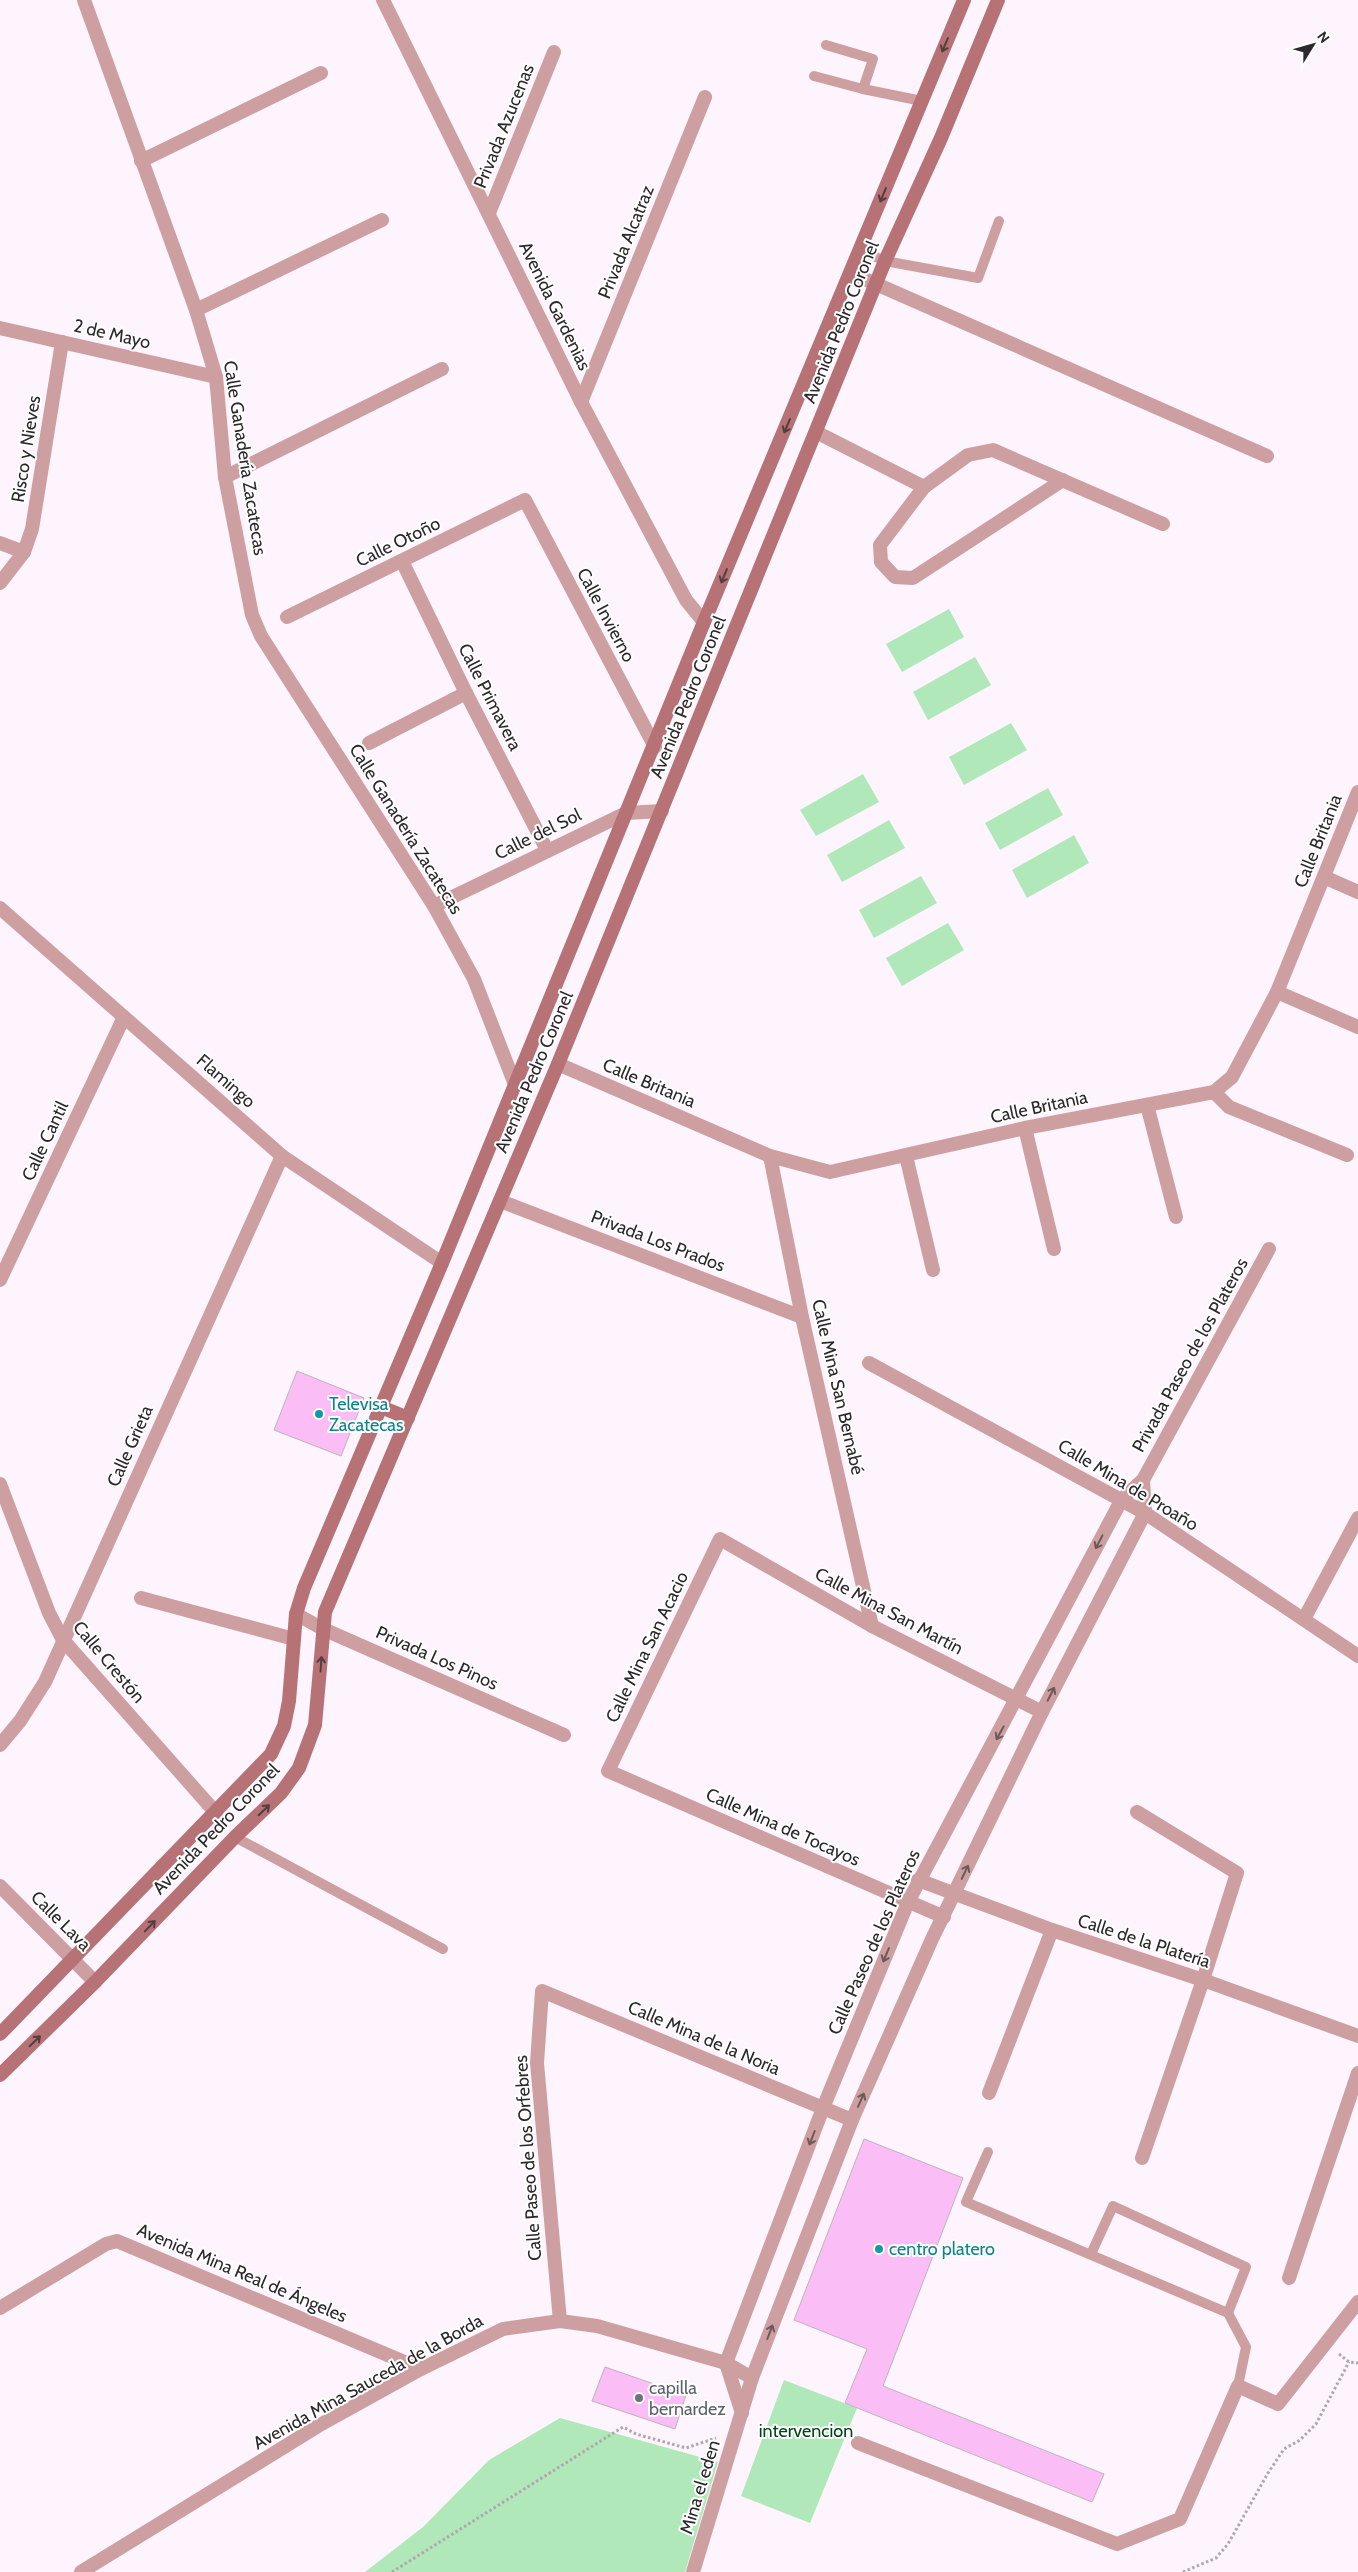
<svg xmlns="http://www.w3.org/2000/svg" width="1358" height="2572" font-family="Cabin,sans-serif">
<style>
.green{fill:#b0e8b9}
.building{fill:#fabdf6;stroke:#bdb3bc}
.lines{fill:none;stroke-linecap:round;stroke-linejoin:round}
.path{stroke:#aea7ad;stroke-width:3;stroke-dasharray:2.5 2.5;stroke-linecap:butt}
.service{stroke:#ce9fa0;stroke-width:10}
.minor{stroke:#ce9fa0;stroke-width:14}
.secondary{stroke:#b67275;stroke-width:14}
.oneway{stroke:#553e41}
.oneway2{stroke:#6d585a}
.culture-dot{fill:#0f9aa8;stroke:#fff;stroke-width:2}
.worship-dot{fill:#6b7280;stroke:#fff;stroke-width:2}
.labels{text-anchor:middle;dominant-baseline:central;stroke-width:4;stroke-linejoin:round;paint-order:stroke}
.street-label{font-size:18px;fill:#2c282b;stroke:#fff}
.culture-label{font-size:18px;fill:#0d838f;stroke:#fff;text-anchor:start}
.worship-label{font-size:18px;fill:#5b616d;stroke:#fff;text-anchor:start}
.park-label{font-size:18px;fill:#004318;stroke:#fff}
</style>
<rect width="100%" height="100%" fill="#fef4fd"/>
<g class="green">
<polygon points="949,609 964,637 902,672 886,644"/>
<polygon points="975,657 991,685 928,720 913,692"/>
<polygon points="1011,723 1027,750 964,785 949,757"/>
<polygon points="863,774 879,802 816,836 800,810"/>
<polygon points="1048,788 1063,815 1000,850 985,823"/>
<polygon points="889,820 905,848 842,882 827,855"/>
<polygon points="1074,835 1089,863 1027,898 1012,870"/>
<polygon points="921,876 937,903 874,938 859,910"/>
<polygon points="948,923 964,950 902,986 886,958"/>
<polygon points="784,2380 857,2408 810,2523 741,2496"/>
<polygon points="560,2418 718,2462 685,2572 365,2572 423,2527 489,2460"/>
</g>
<g class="building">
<polygon points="297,1371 364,1398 341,1456 274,1430"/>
<polygon points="864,2139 963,2178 883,2386 1104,2474 1092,2502 845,2403 867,2349 794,2320"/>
<polygon points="605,2367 686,2395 675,2429 592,2401"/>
</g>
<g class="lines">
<g class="path">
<polyline points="1339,2354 1349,2362 1358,2363"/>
<polyline points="392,2572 623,2427 636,2434 686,2448 716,2438"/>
<polyline points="1183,2572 1216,2558 1228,2544 1268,2473 1284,2449 1300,2440 1316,2424 1349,2362"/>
</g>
<g class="service">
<polyline points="826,45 873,59 863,89"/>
<polyline points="814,76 863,89 922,101"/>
<polyline points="859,250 885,261 978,278 999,221"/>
<polyline points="235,1837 443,1949"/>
<polyline points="988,2152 966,2202 1228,2313 1246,2347 1238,2386"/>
<polyline points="1091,2254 1113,2206 1246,2267 1228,2313"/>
</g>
<g class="minor">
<polyline points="84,0 196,310 216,377 225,477 252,615 261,636 434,906 474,979 514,1082"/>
<polyline points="383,0 581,402 686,600 704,622"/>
<polyline points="141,161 321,73"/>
<polyline points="489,213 554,52"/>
<polyline points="851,273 1267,456"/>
<polyline points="196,310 382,220"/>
<polyline points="0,328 216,377"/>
<polyline points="581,402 705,97"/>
<polyline points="816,432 924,487"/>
<polyline points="225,477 442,369"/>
<polyline points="1063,480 913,578 895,577 881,562 880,545 924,487 968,455 993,450 1163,524"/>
<polyline points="0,543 24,552"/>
<polyline points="402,561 466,693 547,850"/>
<polyline points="0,583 24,552 32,529 62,342"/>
<polyline points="287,617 525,500 655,747"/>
<polyline points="369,743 466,693"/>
<polyline points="1324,877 1358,892"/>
<polyline points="434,906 626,813 662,811"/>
<polyline points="0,908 282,1156 442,1263"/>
<polyline points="1277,992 1358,1027"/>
<polyline points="558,1064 770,1156 830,1172 1025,1128 1214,1092 1232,1077 1277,992 1358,792"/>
<polyline points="1214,1092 1229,1107 1347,1155"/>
<polyline points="1147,1105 1176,1217"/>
<polyline points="1025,1128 1054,1249"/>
<polyline points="770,1156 802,1317 872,1626"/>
<polyline points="906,1156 933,1270"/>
<polyline points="500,1201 802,1317"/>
<polyline points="0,1280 124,1017"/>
<polyline points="869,1363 1145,1513 1358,1656"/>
<polyline points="0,1484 49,1613 63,1640 216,1813"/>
<polyline points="141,1598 294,1639"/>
<polyline points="296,1614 323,1629 564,1735"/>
<polyline points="1304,1619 1358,1518"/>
<polyline points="0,1745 20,1721 45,1682 282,1156"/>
<polyline points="1137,1812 1237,1873 1203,1980 1142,2158"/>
<polyline points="918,1880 1052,1930 1203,1980 1358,2036"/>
<polyline points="0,1886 95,1982"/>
<polyline points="944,1917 608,1771 720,1539 872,1626 1042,1712"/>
<polyline points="989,2093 1052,1930"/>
<polyline points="1289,2278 1358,2073"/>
<polyline points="0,2308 106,2244 117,2241 421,2369"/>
<polyline points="560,2321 537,2063 542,1991 852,2120"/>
<polyline points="742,2413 726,2363 823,2108 908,1902 1122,1499 1143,1480 1269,1249"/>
<polyline points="858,2443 1117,2544 1180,2519 1238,2386 1278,2404 1358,2302"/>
<polyline points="81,2572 318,2426 421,2369 503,2329 560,2321 597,2326 726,2363 752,2378"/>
<polyline points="693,2572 752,2378 852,2120 932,1939 1042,1712 1145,1513 1143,1480"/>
</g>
<g class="secondary">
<polyline points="381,1407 408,1418"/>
<polyline points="0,2034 271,1754 284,1726 289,1701 296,1614 304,1588 442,1263 704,622 964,0"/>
<polyline points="0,2075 95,1982 235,1837 281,1793 299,1768 315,1725 325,1612 558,1064 885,261 941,138 998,0"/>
</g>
</g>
<defs><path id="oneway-shaft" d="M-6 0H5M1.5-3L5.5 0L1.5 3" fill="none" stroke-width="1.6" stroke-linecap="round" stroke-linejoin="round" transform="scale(1.25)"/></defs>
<g class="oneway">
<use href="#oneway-shaft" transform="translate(945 45) rotate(113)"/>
<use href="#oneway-shaft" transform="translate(883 195) rotate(113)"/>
<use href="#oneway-shaft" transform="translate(787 426) rotate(113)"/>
<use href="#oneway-shaft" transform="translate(724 576) rotate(113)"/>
<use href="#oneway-shaft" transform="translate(321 1664) rotate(-86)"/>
<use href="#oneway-shaft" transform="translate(264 1810) rotate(-44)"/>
<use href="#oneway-shaft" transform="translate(150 1926) rotate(-46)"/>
<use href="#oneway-shaft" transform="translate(35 2041) rotate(-44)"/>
</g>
<g class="oneway2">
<use href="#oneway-shaft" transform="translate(1099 1542) rotate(118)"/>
<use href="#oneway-shaft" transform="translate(1051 1694) rotate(-63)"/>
<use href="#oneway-shaft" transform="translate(1000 1733) rotate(119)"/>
<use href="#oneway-shaft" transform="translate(965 1872) rotate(-64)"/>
<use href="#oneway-shaft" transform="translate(886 1955) rotate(113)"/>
<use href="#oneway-shaft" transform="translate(861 2100) rotate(-66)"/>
<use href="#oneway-shaft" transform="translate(812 2138) rotate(111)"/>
<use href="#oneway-shaft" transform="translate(770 2332) rotate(-69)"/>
</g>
<g class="culture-dot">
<circle cx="319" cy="1414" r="5"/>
<circle cx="879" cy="2249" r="5"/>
</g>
<circle class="worship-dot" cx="639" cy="2398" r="5"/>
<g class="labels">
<g class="street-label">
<text transform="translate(504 126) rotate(-68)">Privada Azucenas</text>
<text transform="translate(626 242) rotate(-68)">Privada Alcatraz</text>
<text transform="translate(555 306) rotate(64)">Avenida Gardenias</text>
<text transform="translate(841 322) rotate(-68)">Avenida Pedro Coronel</text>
<text transform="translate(112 334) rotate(13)">2 de Mayo</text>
<text transform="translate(26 449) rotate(-81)">Risco y Nieves</text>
<text transform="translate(245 458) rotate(81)">Calle Ganadería Zacatecas</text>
<text transform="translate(398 542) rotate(-26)">Calle Otoño</text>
<text transform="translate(606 615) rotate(62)">Calle Invierno</text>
<text transform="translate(490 697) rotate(63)">Calle Primavera</text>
<text transform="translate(688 697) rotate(-68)">Avenida Pedro Coronel</text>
<text transform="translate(406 829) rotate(58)">Calle Ganadería Zacatecas</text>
<text transform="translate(538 834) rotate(-26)">Calle del Sol</text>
<text transform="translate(1318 841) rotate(-68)">Calle Britania</text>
<text transform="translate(534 1072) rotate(-67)">Avenida Pedro Coronel</text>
<text transform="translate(226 1081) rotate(41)">Flamingo</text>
<text transform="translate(649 1083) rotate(23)">Calle Britania</text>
<text transform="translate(1039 1107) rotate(-12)">Calle Britania</text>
<text transform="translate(45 1141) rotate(-65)">Calle Cantil</text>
<text transform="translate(658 1241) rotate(21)">Privada Los Prados</text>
<text transform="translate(1190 1355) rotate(-61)">Privada Paseo de los Plateros</text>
<text transform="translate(838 1387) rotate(77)">Calle Mina San Bernabé</text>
<text transform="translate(130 1446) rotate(-66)">Calle Grieta</text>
<text transform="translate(1128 1485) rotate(31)">Calle Mina de Proaño</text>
<text transform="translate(889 1611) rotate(28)">Calle Mina San Martín</text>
<text transform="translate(647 1647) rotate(-64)">Calle Mina San Acacio</text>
<text transform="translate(437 1658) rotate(24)">Privada Los Pinos</text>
<text transform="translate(109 1662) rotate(50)">Calle Crestón</text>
<text transform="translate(783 1827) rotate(24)">Calle Mina de Tocayos</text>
<text transform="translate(216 1829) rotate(-46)">Avenida Pedro Coronel</text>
<text transform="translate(61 1921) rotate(45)">Calle Lava</text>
<text transform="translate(1144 1941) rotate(18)">Calle de la Platería</text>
<text transform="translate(874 1942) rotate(-66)">Calle Paseo de los Plateros</text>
<text transform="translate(704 2038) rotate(23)">Calle Mina de la Noria</text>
<text transform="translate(528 2158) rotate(-94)">Calle Paseo de los Orfebres</text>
<text transform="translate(242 2273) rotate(23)">Avenida Mina Real de Ángeles</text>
<text transform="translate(368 2382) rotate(-29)">Avenida Mina Sauceda de la Borda</text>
<text transform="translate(700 2487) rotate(-73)">Mina el eden</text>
</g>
<g class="culture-label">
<text x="329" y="1404">Televisa<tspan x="329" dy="21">Zacatecas</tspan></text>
<text x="889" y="2249">centro platero</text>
</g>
<g class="worship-label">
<text x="649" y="2388">capilla<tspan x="649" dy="21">bernardez</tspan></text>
</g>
<g class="park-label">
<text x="806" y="2431">intervencion</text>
</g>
</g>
<g transform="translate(1313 45) rotate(53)" stroke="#ffffff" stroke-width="4" paint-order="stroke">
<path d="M0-4L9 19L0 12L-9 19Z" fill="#2c282b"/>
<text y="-8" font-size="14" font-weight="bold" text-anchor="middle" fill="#2c282b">N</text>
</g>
</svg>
